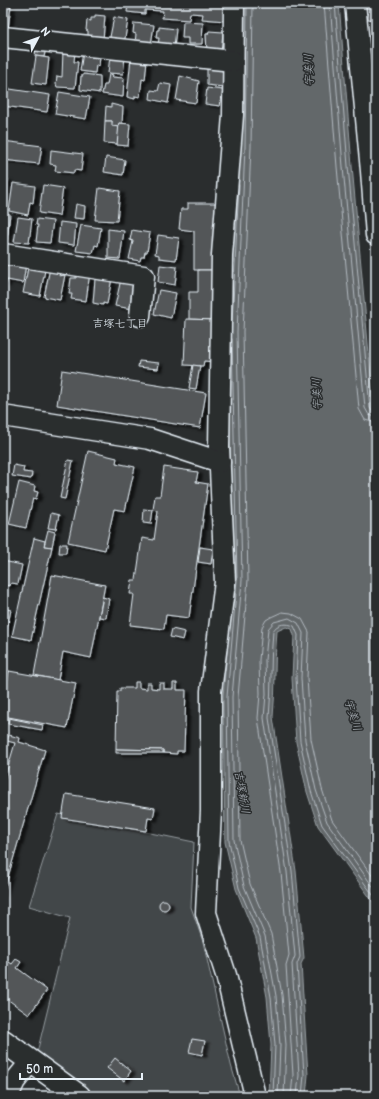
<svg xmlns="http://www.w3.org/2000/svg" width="379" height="1099" font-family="'Balsamiq Sans','Klee One',sans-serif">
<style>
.green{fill:#424648;stroke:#959ca0}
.water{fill:#63686b;stroke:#989fa3}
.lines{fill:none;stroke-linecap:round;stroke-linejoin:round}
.shore{stroke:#b3bac0;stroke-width:1}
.building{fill:#535759;stroke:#e8f1f8;filter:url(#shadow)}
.minor-casing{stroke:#e8f1f8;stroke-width:23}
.major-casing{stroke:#e8f1f8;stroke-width:25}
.minor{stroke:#2a2d2e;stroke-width:20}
.major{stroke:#2a2d2e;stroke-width:22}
.labels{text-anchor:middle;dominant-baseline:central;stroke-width:3;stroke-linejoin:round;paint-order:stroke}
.water-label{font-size:11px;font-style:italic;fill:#acb3b9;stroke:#2a2d2e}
.neighbourhood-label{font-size:11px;fill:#e8f1f8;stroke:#2a2d2e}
</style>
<defs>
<filter id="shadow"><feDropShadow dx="4.5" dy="2.5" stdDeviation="1" flood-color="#0009"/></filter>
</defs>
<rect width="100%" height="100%" fill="#2a2d2e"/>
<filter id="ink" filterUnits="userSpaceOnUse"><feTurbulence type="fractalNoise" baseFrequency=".025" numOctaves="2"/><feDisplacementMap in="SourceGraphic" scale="8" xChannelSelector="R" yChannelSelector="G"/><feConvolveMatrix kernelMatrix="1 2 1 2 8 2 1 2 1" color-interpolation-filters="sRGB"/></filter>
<g filter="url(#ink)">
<polygon class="green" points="58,814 194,842 191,907 203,942 231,1065 240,1096 93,1096 59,1072 37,1053 70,918 29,906"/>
<path class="water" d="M 238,3 L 339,3 L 352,166 L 376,432 L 376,906 L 318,826 L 307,792 L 296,742 L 292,678 L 294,635 L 292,629 L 286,627 L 277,631 C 274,660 276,688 273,717 L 296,871 L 304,958 L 301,964 L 308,1075 L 306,1096 L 269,1096 L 271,1045 L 267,997 L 256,938 L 236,889 L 225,842 L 223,697 L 233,580 L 228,332 Z"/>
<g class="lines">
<g class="shore">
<polyline points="247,3 245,147 237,332 242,580 232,697 234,840 244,886 265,936 276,996 280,1045 278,1096"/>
<polyline points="253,3 251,147 243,332 248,580 238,697 240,840 250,884 271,934 282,995 286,1045 284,1096"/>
<polyline points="324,3 337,167 359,409 365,420 376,423"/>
<polyline points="330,3 343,167 365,408 369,415 376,417"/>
<polyline points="335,3 348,166 370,408 372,411 376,412"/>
<polyline points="232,323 239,185"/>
<polyline points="232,339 237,580 227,697 229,841 239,888 260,937 271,997 275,1045 273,1096"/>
<polyline points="291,1096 293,1075 286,965 289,955 281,873 258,718 260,694 259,660 262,627 266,620 271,617 282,612 291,613 302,619 309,632 307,678 311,739 322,789 332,820 376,881"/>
<polyline points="297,1096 299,1075 292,964 295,956 287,872 264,718 266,694 265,660 268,629 274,622 289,618 298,623 303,633 301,678 305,740 316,790 327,822 376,891"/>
<path d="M 302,1096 L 304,1075 L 297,964 L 300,957 L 292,871 L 269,718 C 272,688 270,660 273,631 C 277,623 287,623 294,626 L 298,635 L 296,678 L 300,741 L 311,791 L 322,825 L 376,899"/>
</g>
</g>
<g class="building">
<polygon points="128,3 226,3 225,21 202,19 203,14 190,13 189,20 162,18 163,11 145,10 145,14 127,12"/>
<polygon points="367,3 376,3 376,20 368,19 369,5"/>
<polygon points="3,5 11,6 8,29 3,28"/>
<polygon points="95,15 105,16 103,40 94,39 88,36 88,31 86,30 87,20 91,21 91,18 95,18"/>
<polygon points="114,17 128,20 124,44 109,42"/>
<polygon points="183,22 203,23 202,44 188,44 188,38 182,38"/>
<polygon points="134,23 154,25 151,45 135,43 136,34 133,33"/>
<polygon points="159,27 176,29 174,48 158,46 159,38 156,38 157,30 159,30"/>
<polygon points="209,31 223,32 221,53 207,52 206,34 208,34"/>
<polygon points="36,47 46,48 44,57 35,56"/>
<polygon points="63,51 75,52 74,62 78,62 75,88 57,87 56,84 57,76 62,77"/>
<polygon points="83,52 100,57 99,66 96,65 95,73 80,71"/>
<polygon points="36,56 49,58 46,85 32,83"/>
<polygon points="110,56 125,57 123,74 108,73"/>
<polygon points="131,58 147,60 145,80 142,79 140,97 135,96 135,99 127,97"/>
<polygon points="207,68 225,70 223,87 207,85"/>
<polygon points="83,74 100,76 100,93 80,90 81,76 83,76"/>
<polygon points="109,74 113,75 112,77 124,78 123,97 102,94 104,85 107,85"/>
<polygon points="180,76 199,81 196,103 176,100"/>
<polygon points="160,83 171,85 168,103 150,99 151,90 158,91"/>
<polygon points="3,88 50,95 47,112 3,106"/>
<polygon points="207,88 223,90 220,106 205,104"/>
<polygon points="59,92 90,97 86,119 55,114"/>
<polygon points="111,104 123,107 122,124 119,123 118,126 111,126 112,121 105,121 106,106 111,107"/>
<polygon points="105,121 112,121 112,126 119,127 118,144 104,143"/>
<polygon points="119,123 130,124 128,146 117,145"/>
<polygon points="3,141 42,146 39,164 3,160"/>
<polygon points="51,150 83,154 81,171 74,170 74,173 55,171 56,165 50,164"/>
<polygon points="106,157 125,160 123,175 104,172"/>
<polygon points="3,178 8,179 4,209 3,209"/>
<polygon points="13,183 35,186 33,203 30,202 28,215 9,211"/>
<polygon points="43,185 63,188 59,216 39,213"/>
<polygon points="99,188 120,191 117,221 95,220"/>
<polygon points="188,203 216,203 215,270 194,270 194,231 179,229 181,209 188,209"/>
<polygon points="76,204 85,206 84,219 74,218"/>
<polygon points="3,213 10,214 7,240 3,240"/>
<polygon points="18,217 32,219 29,243 14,242"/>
<polygon points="37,219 53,221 50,243 36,242 38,225 36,225"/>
<polygon points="60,222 76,224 74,245 58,243"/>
<polygon points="81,225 101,228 98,246 95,245 93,253 76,251"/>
<polygon points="108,229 124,231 120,259 108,258"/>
<polygon points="132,230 150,233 147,252 145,252 144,257 141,257 140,261 129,259 133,241 130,240"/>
<polygon points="158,235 179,238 176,260 159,258 159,255 155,254"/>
<polygon points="3,261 26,264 23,283 7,280 6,284 3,284"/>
<polygon points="160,265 177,267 175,285 158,282"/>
<polygon points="28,268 45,270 40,296 23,293"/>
<polygon points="50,268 61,270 59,276 65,275 60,300 44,297"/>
<polygon points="198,270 215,270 215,320 189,319 189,292 198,292"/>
<polygon points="77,271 90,272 86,301 71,299 72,294 69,294 71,278 76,278"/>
<polygon points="101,277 112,278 107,304 103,303 103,305 93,303 95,279 101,280"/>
<polygon points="121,279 135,281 132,309 115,306"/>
<polygon points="159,290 176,293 171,318 154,314"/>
<polygon points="186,319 216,320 215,362 204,361 203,366 184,365"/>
<polygon points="139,361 159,363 158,369 138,367"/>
<polygon points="193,365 200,366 196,389 189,388"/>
<polygon points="62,370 206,393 200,428 57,405"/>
<polygon points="88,451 117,458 116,463 135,467 125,511 114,509 105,550 68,542"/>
<polygon points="68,460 73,461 65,499 60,498"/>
<polygon points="14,465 24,467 23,472 32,473 31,479 12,476"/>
<polygon points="164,467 198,472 196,482 208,484 189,618 166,615 164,629 130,625 134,594 130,594 132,580 136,580 142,538 154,540 158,511 153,510 155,496 160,496"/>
<polygon points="19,482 35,486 34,491 38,492 36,499 33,498 26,528 9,524"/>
<polygon points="144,509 153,510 151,524 143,523"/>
<polygon points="51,513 59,515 56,529 48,528"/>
<polygon points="48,530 55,532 52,547 44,546"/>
<polygon points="34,538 45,541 44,546 52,547 31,640 12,636"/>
<polygon points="60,544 67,544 66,553 59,553"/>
<polygon points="200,547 213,549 211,564 198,562"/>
<polygon points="3,561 22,565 18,584 11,583 10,586 3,585"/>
<polygon points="52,575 105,585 91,658 63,652 58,680 34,675"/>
<polygon points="103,597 109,599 106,618 99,617"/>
<polygon points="3,608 11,610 6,633 3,632"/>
<polygon points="172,629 185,632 183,640 170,637"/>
<polygon points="3,670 9,671 6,686 3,685"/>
<polygon points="9,671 76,683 67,728 3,716 5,700 3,699 3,694 4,689 6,690"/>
<polygon points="135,682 139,682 139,688 147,689 147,683 151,683 151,688 159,689 159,683 164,683 164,689 173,689 173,683 177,683 177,690 186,690 184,751 177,751 177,754 163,753 163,750 116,749 117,691 120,691 120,688 135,688"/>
<polygon points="9,718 43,725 42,730 8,724"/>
<polygon points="9,735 20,738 19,742 45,750 3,894 3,784 15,743 7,741"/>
<polygon points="116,749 163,750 163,753 116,753"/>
<polygon points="66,794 155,808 153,819 148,818 146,831 62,818"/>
<circle cx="164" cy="905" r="5"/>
<polygon points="3,958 12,964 16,959 21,962 17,968 47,990 29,1015 3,996"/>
<polygon points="192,1039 205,1041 202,1055 189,1052"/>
<polygon points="115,1058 131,1071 124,1081 107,1068"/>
</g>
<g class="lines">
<g class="minor-casing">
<g id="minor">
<polyline points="234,3 233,115 222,255 219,447 225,582 211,691 211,811 206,913 226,975 255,1096"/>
<polyline points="355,3 371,171 376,235"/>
<polyline points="3,37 233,61"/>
<polyline points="3,254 144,276 140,316"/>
<polyline points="3,416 150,439 220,462"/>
<polyline points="8,1096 15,1081 31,1061"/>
</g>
</g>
<g class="major-casing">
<polyline id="major" points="3,1041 79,1096"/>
</g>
<use href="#minor" class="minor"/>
<use href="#major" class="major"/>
</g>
</g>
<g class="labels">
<g class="water-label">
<text transform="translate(309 70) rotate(-92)">宇美川</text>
<text transform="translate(317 394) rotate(-92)">宇美川</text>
<text transform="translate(353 715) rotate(73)">宇美川</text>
<text transform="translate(242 792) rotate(80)">吉塚新川</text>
</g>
<g class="neighbourhood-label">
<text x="120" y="323">吉塚七丁目</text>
</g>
</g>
<rect width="379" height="1099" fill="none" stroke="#2a2d2e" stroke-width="16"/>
<rect x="8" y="8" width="363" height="1083" fill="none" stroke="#e8f1f8" stroke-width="1.5" filter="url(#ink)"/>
<g transform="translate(38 38) rotate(49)" stroke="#2a2d2e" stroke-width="3" paint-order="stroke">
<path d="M0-3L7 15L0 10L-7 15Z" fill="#e8f1f8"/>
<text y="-6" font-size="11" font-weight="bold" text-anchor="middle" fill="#e8f1f8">N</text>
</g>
<path d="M20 1073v6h122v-6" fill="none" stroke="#e8f1f8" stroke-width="2"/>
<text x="26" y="1073" font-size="12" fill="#e8f1f8" stroke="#2a2d2e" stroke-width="3" paint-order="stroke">50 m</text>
</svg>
